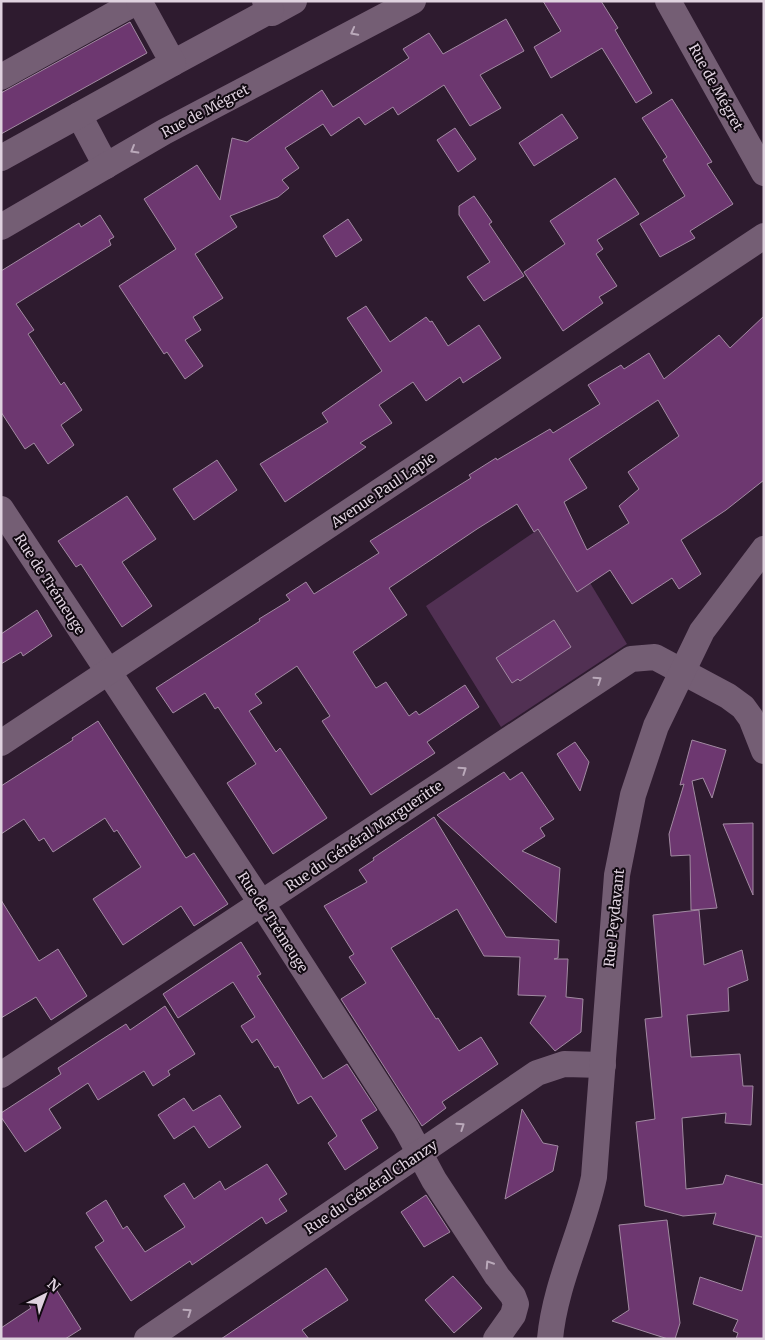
<svg xmlns="http://www.w3.org/2000/svg" width="765" height="1340" font-family="Merriweather,serif">
<style>
.green{fill:#513053}
.building{fill:#6d3770;stroke:#a28aa2;fill-rule:evenodd}
.lines{fill:none;stroke-linecap:round;stroke-linejoin:round}
.minor{stroke:#745e74;stroke-width:26}
.oneway{stroke:#baa9ba}
.labels{text-anchor:middle;dominant-baseline:central;stroke-width:4;stroke-linejoin:round;paint-order:stroke}
.street-label{font-size:14px;fill:#dfd2df;stroke:#110911}
</style>
<rect width="100%" height="100%" fill="#2e1b2f"/>
<polygon class="green" points="552,520 627,644 501,727 426,606"/>
<g class="building">
<polygon points="543,1 601,1 618,28 615,30 652,93 636,103 602,48 551,78 534,47 561,31"/>
<polygon points="506,19 524,51 480,75 501,108 470,126 444,85 398,115 393,107 365,125 359,117 331,136 323,124 285,148 299,168 282,180 289,188 278,197 230,216 237,227 195,254 223,298 193,317 201,330 185,340 203,366 185,379 167,352 164,354 119,286 176,249 144,199 197,165 220,200 232,138 247,142 322,90 333,107 409,58 403,49 429,33 443,54"/>
<polygon points="130,22 147,53 1,134 1,93"/>
<polygon points="672,99 712,162 707,164 733,204 690,231 695,238 660,257 640,224 685,196 663,160 667,157 642,118"/>
<polygon points="562,114 578,138 534,166 519,143"/>
<polygon points="455,128 476,159 458,172 437,140"/>
<polygon points="615,178 639,214 597,240 603,249 596,254 617,286 599,297 603,303 563,331 524,272 565,244 550,221"/>
<polygon points="474,196 492,222 489,224 524,276 484,301 467,277 490,262 459,215 459,206"/>
<polygon points="100,215 114,237 109,240 111,245 16,304 34,330 28,334 61,385 64,382 82,410 61,425 74,445 48,464 34,443 25,449 1,412 1,271 79,223 81,227"/>
<polygon points="348,219 362,240 336,257 323,236"/>
<polygon points="366,306 390,342 426,317 430,322 432,321 448,346 479,325 501,358 463,383 460,377 426,401 413,382 379,405 392,423 360,443 366,447 285,502 260,464 328,422 322,413 382,371 347,318"/>
<path d="M 764,316 L 764,480 L 726,510 L 681,540 L 701,574 L 679,589 L 672,578 L 632,604 L 610,570 L 577,592 L 538,529 L 534,532 L 517,504 L 477,529 L 389,588 L 407,615 L 353,652 L 376,688 L 386,682 L 409,716 L 416,711 L 419,715 L 465,685 L 479,707 L 427,742 L 435,753 L 371,795 L 322,721 L 330,716 L 297,666 L 255,694 L 262,703 L 249,711 L 276,752 L 280,748 L 327,818 L 273,854 L 227,783 L 256,764 L 218,707 L 215,709 L 205,693 L 173,713 L 156,688 L 260,621 L 259,619 L 290,600 L 286,595 L 306,582 L 314,594 L 379,553 L 370,541 L 471,478 L 469,475 L 496,458 L 497,460 L 550,429 L 553,433 L 600,404 L 588,385 L 621,365 L 624,369 L 649,353 L 664,379 L 719,335 L 730,348 ZM 658,400 L 679,436 L 628,472 L 639,489 L 619,506 L 629,523 L 587,550 L 564,502 L 587,488 L 569,459 Z"/>
<polygon points="217,460 237,490 194,520 173,489"/>
<polygon points="127,496 156,539 122,562 152,606 122,627 81,564 76,567 58,541"/>
<polygon points="37,610 52,636 23,656 21,652 1,664 1,634"/>
<polygon points="554,620 571,647 520,681 518,679 512,683 496,658"/>
<polygon points="98,721 186,858 194,853 228,904 194,926 181,906 123,945 93,899 141,867 117,830 114,832 105,818 53,852 44,838 39,841 24,819 1,834 1,786 73,740 72,738"/>
<polygon points="692,740 726,750 712,798 703,778 692,781 717,908 691,910 690,855 671,856 669,834 684,784 680,785"/>
<polygon points="575,742 589,762 580,791 557,754"/>
<polygon points="504,772 510,780 522,772 554,819 540,828 545,836 522,851 560,868 556,923 437,815"/>
<polygon points="434,817 506,937 559,940 558,958 554,959 568,959 566,997 583,999 581,1032 555,1051 530,1023 546,996 518,995 520,957 484,956 457,909 391,948 436,1019 438,1018 459,1051 481,1037 498,1064 442,1102 446,1108 422,1126 341,999 366,983 349,957 354,954 324,906 367,882 359,870 374,860 373,858"/>
<polygon points="753,823 753,895 723,824"/>
<polygon points="1,900 39,961 58,949 87,996 51,1020 36,997 1,1018"/>
<polygon points="699,910 704,965 742,950 748,980 728,988 729,1011 687,1015 691,1057 740,1054 743,1086 753,1086 751,1125 725,1123 726,1113 682,1118 686,1189 723,1184 726,1175 764,1185 764,1339 736,1339 738,1333 733,1331 738,1320 693,1304 700,1277 742,1291 756,1236 762,1237 713,1224 716,1213 683,1216 645,1206 636,1122 655,1119 645,1019 662,1017 653,915"/>
<polygon points="241,942 261,974 257,976 323,1079 347,1064 377,1110 361,1120 378,1148 345,1170 328,1143 337,1136 311,1096 298,1104 278,1066 275,1068 257,1039 252,1043 241,1026 255,1017 233,982 178,1018 163,994"/>
<polygon points="165,1006 195,1054 168,1071 170,1075 153,1086 144,1071 98,1100 88,1083 49,1109 61,1128 25,1152 1,1117 1,1113 61,1074 58,1068 101,1040 126,1024 130,1030"/>
<polygon points="220,1095 241,1127 209,1148 194,1126 174,1139 158,1115 184,1098 193,1111"/>
<polygon points="522,1109 543,1143 558,1146 553,1171 505,1199"/>
<polygon points="267,1164 287,1194 279,1199 287,1211 266,1224 262,1217 192,1265 190,1261 131,1301 95,1247 104,1241 86,1213 106,1200 123,1229 127,1226 145,1252 185,1227 164,1196 184,1183 194,1199 220,1181 225,1190"/>
<polygon points="426,1195 450,1232 424,1247 401,1212"/>
<polygon points="667,1220 680,1323 675,1339 668,1339 612,1321 629,1310 619,1225"/>
<polygon points="326,1268 348,1300 302,1330 309,1339 221,1339"/>
<polygon points="453,1276 482,1308 454,1333 425,1300"/>
<polygon points="54,1286 81,1329 65,1339 1,1339 1,1328 31,1308 28,1303"/>
</g>
<g class="lines">
<g class="minor">
<polyline points="265,1 272,13 294,1"/>
<polyline points="668,1 764,173"/>
<polyline points="173,63 271,10"/>
<polyline points="1,77 138,1"/>
<polyline points="79,115 106,166"/>
<polyline points="1,158 173,63 139,1"/>
<polyline points="1,227 164,132 413,1"/>
<polyline points="1,509 271,918 406,1128 434,1180 497,1276 513,1296 516,1304 513,1315 496,1339"/>
<polyline points="1,743 764,236"/>
<polyline points="1,1075 631,659 655,657 728,696 743,707 751,718 764,751"/>
<polyline points="147,1339 537,1073 564,1064 603,1065"/>
<path d="M 550,1339 C 555,1283 583,1231 594,1177 L 617,875 L 633,795 L 656,726 L 702,631 L 764,549"/>
</g>
</g>
<defs><path id="oneway-chevron" d="M-2-3.5L2.5 0L-2 3.5" fill="none" stroke-width="1.6" stroke-linecap="round" stroke-linejoin="round" transform="scale(1.25)"/></defs>
<g class="oneway">
<use href="#oneway-chevron" transform="translate(354 32) rotate(152)"/>
<use href="#oneway-chevron" transform="translate(134 150) rotate(150)"/>
<use href="#oneway-chevron" transform="translate(598 680) rotate(-34)"/>
<use href="#oneway-chevron" transform="translate(463 770) rotate(-34)"/>
<use href="#oneway-chevron" transform="translate(461 1126) rotate(-34)"/>
<use href="#oneway-chevron" transform="translate(489 1264) rotate(-123)"/>
<use href="#oneway-chevron" transform="translate(188 1312) rotate(-34)"/>
</g>
<g class="labels">
<g class="street-label">
<text transform="translate(716 87) rotate(61)">Rue de Mégret</text>
<text transform="translate(205 111) rotate(-28)">Rue de Mégret</text>
<text transform="translate(383 490) rotate(-34)">Avenue Paul Lapie</text>
<text transform="translate(50 584) rotate(57)">Rue de Trémeuge</text>
<text transform="translate(364 836) rotate(-34)">Rue du Général Margueritte</text>
<text transform="translate(614 918) rotate(-84)">Rue Peydavant</text>
<text transform="translate(273 922) rotate(57)">Rue de Trémeuge</text>
<text transform="translate(371 1187) rotate(-34)">Rue du Général Chanzy</text>
</g>
</g>
<rect width="765" height="1340" fill="none" stroke="#dfd2df" stroke-width="5"/>
<g transform="translate(45 1295) rotate(42)" stroke="#110911" stroke-width="4" paint-order="stroke">
<path d="M0-4L9 19L0 12L-9 19Z" fill="#dfd2df"/>
<text y="-8" font-size="14" font-weight="bold" text-anchor="middle" fill="#dfd2df">N</text>
</g>
</svg>
